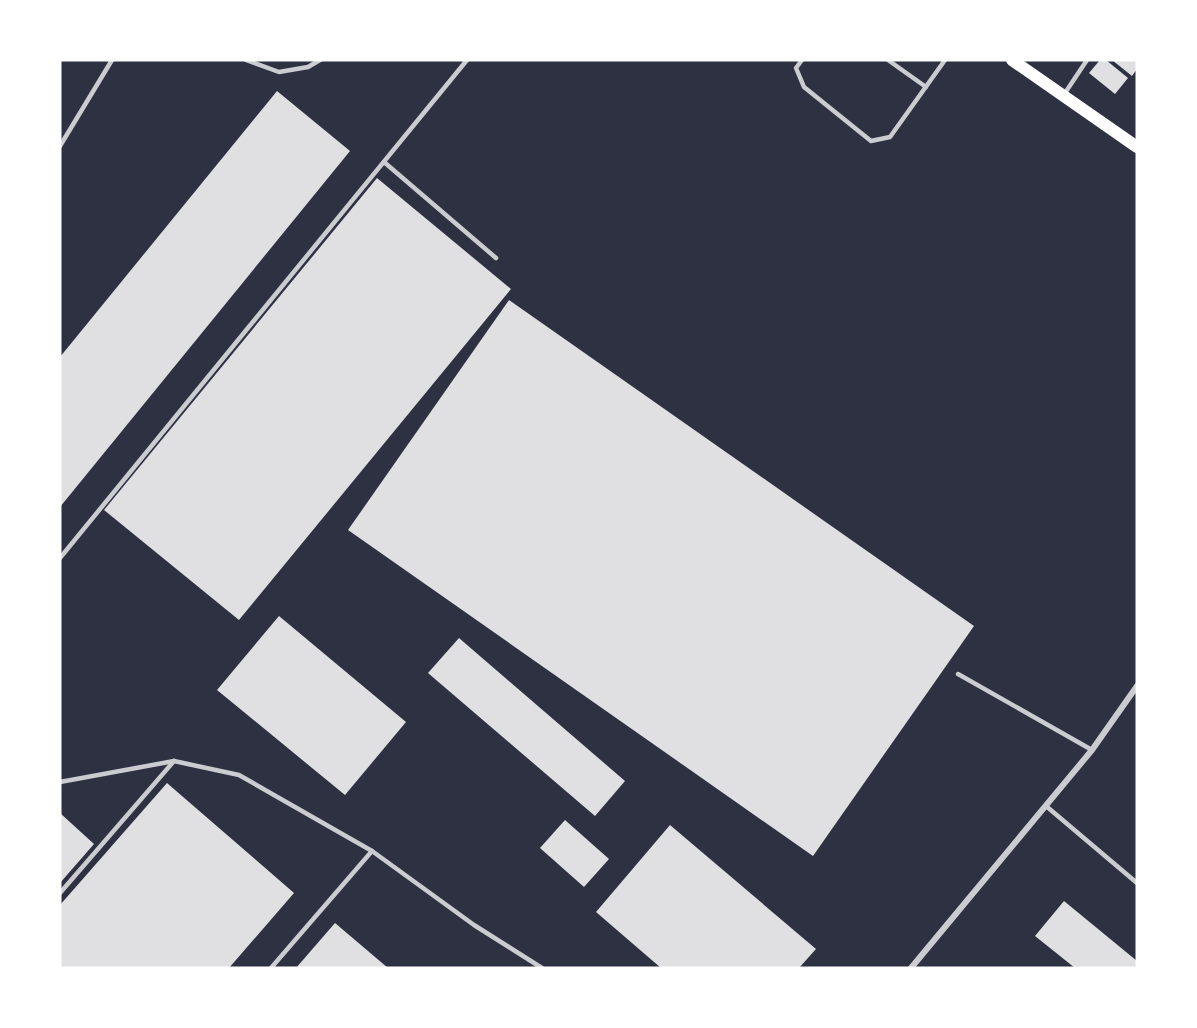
<svg xmlns="http://www.w3.org/2000/svg" width="1197" height="1028" font-family="'Golos Text',sans-serif">
<style>
.building{fill:#e0e0e3}
.lines{fill:none;stroke-linecap:round;stroke-linejoin:round}
.service{stroke:#caccd0;stroke-width:4.5}
.minor{stroke:#caccd0;stroke-width:6}
.secondary{stroke:#fff;stroke-width:12}
</style>
<rect width="100%" height="100%" fill="#2d3142"/>
<g class="building">
<polygon points="1100,60 1106,60 1128,78 1115,94 1089,73"/>
<polygon points="1112,60 1137,60 1137,69 1132,76"/>
<polygon points="277,91 350,151 60,507 60,357"/>
<polygon points="377,178 511,289 239,620 104,510"/>
<polygon points="509,300 974,626 813,856 348,530"/>
<polygon points="279,616 406,722 345,795 217,690"/>
<polygon points="459,638 625,781 595,816 428,673"/>
<polygon points="167,783 294,893 229,968 60,968 60,905"/>
<polygon points="60,813 94,844 60,883"/>
<polygon points="565,820 609,859 584,887 540,848"/>
<polygon points="670,825 816,949 799,968 661,968 596,912"/>
<polygon points="1064,901 1137,961 1137,968 1075,968 1035,936"/>
<polygon points="335,923 388,968 296,968"/>
</g>
<g class="lines">
<g class="service">
<polyline points="246,60 279,72 308,67 320,60"/>
<polyline points="802,60 796,68 804,87 871,141 890,137 945,60"/>
<polyline points="888,60 926,87"/>
<polyline points="1063,96 1087,60"/>
<polyline points="60,146 112,60"/>
<polyline points="384,162 496,258"/>
<polyline points="60,558 467,60"/>
<polyline points="958,674 1092,750"/>
<polyline points="60,782 174,761 239,775 372,851 474,925 542,968"/>
<polyline points="1046,806 1137,883"/>
<polyline points="60,893 174,761"/>
<polyline points="271,968 372,851"/>
</g>
<polyline class="minor" points="911,968 1092,750 1137,686"/>
<polyline class="secondary" points="1012,60 1137,147"/>
</g>
<rect width="1197" height="1028" fill="none" stroke="#ffffff" stroke-width="123"/>
</svg>
